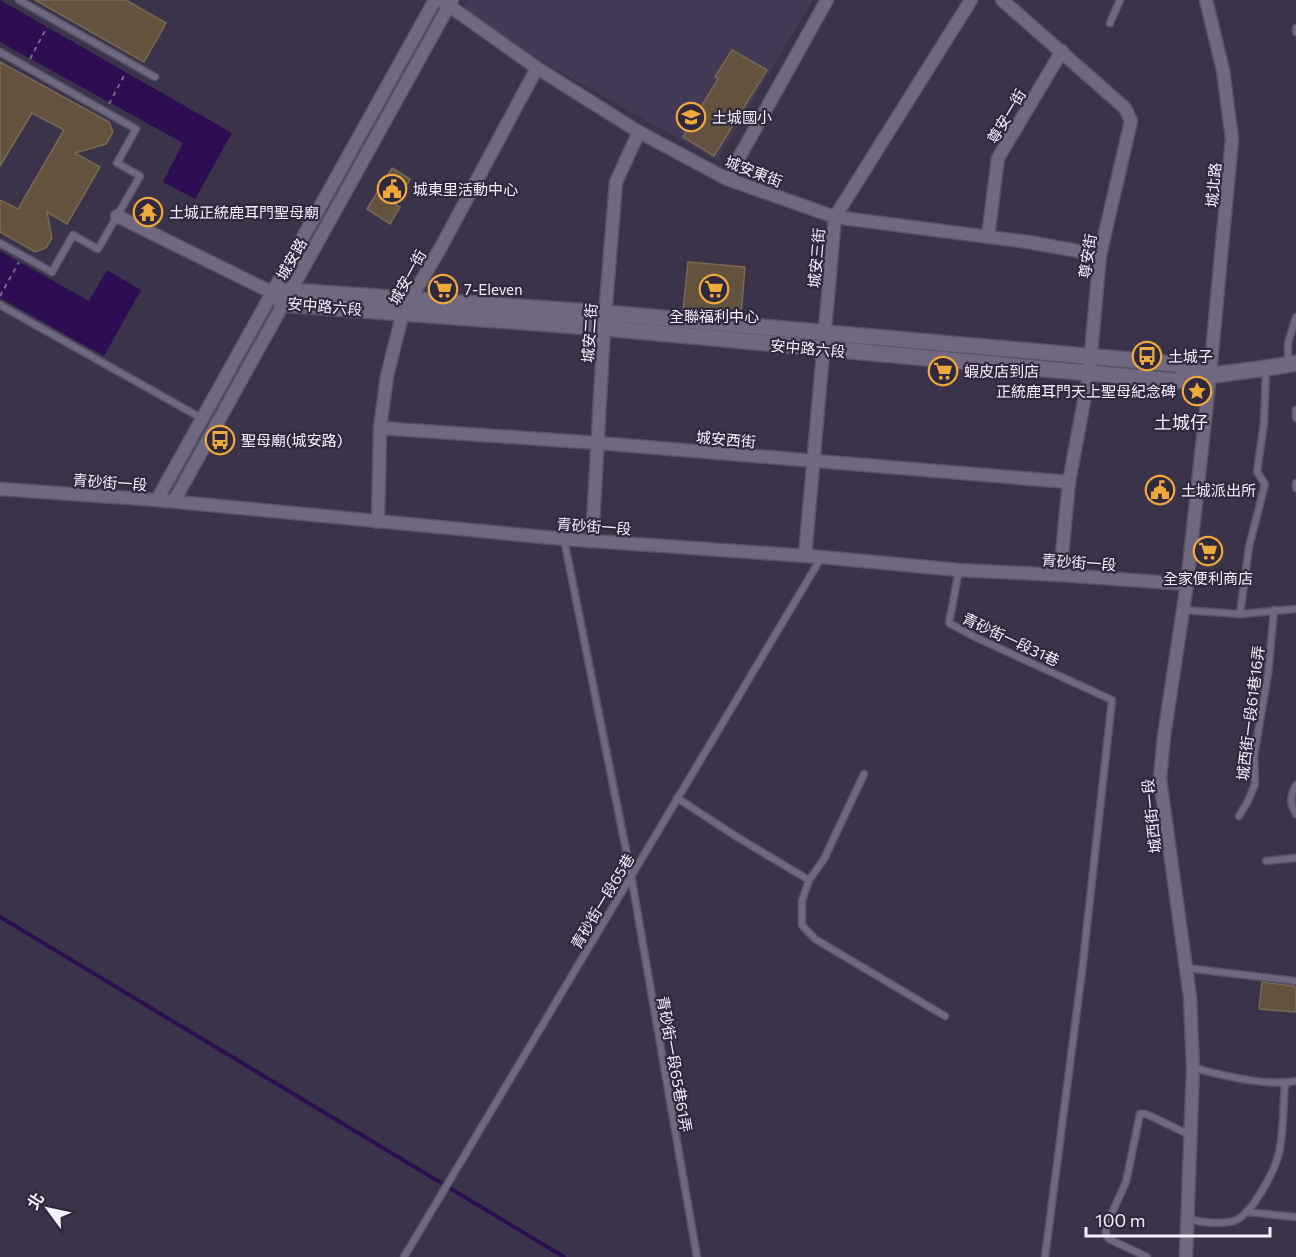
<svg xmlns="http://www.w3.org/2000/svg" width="1296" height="1257" font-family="Commissioner,'Noto Sans TC',sans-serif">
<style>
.built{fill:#433a56}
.water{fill:#2e0e53}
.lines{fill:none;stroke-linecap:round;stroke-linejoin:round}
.stream{stroke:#2e0e53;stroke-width:4}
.building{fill:#63523d;stroke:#796852;stroke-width:1.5}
.service-casing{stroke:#585265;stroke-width:9}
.minor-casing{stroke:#585265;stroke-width:15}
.tertiary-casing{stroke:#585265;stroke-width:18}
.path{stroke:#736d81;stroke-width:2;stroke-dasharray:4.5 4.5;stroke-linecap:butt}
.service{stroke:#6f6880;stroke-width:6}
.minor{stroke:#6f6880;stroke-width:12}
.tertiary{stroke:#6f6880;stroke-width:15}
.labels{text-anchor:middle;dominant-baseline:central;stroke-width:4.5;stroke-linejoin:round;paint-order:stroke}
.street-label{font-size:15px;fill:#f4f0fe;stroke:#30293e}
.poi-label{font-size:15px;fill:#f4f0fe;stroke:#30293e;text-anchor:start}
.quarter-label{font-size:18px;fill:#f4f0fe;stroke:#30293e}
</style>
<rect width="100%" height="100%" fill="#3a3349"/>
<polygon class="built" points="467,0 813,0 717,161 536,58 462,8"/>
<g class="water">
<polygon points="0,0 232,133 195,199 163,182 183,143 0,42"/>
<polygon points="0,251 89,301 107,270 141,290 104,356 0,298"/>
</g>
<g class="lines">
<polyline class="stream" points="0,917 564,1257"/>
</g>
<g class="building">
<polygon points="35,0 126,0 166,23 144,62"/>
<polygon points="732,50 767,70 714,156 683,137 718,79 715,77"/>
<polygon points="0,62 109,122 113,132 106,144 75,153 100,167 67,224 47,212 52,238 46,248 35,252 0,232 0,200 18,209 64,130 32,113 0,166"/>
<polygon points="392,168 410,179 396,205 400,207 390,224 367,209"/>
<polygon points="688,262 745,267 741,315 683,310"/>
<polygon points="1262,982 1294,986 1296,988 1296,1012 1259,1009"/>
</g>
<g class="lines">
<g class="service-casing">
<g id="service">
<polyline points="19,0 155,77"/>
<polyline points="1110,23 1120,0"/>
<polyline points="1296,28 1296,32"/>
<polyline points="0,52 136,129 117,163 140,176 98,249 73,235 52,272 0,243"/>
<polyline points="0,305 203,419"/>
<polyline points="1288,364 1288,343 1296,317"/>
<polyline points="1296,410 1296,418"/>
<polyline points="1296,483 1296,488"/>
<polyline points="564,539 631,875 697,1257"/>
<polyline points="959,570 949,623 975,637 1112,700 1082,971 1045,1257"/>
<polyline points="1182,610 1240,614 1296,609"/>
<polyline points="1240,614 1249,547 1265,484 1257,472 1264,423 1266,370"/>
<polyline points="864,774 824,859 809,880 802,901 802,925 815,939 945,1016"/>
<path d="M 1296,785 C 1291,795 1289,803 1296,814"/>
<polyline points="677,798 737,837 809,880"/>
<polyline points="1239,816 1248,801 1255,784 1254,756 1268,674 1274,610"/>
<polyline points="1266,861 1296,858"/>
<polyline points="1186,968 1296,981"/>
<path d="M 1193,1068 C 1224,1075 1265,1087 1296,1081"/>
<polyline points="1246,1212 1296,1217"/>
<path d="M 1188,1218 C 1198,1223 1223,1224 1234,1221 C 1252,1215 1275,1170 1279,1153 C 1284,1130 1283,1106 1285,1083"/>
<polyline points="404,1257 821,558"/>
<polyline points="1147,1257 1109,1239 1106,1234 1106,1226 1126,1182 1140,1114 1146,1114 1190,1135"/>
</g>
</g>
<g class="minor-casing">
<g id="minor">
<polyline points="441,0 537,68 639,132 727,179 835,217 1028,242 1100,255"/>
<polyline points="1002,0 1125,108 1131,121 1100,255 1089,374 1069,482 1060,575"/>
<polyline points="727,179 827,0"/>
<polyline points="117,216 273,293"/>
<polyline points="988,237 998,158 1062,51"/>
<polyline points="380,428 598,443 1069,482"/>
<polyline points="0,489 157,500 564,539 821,557 959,570 1060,575 1187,584"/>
<polyline points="157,500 435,0"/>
<polyline points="174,501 452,0"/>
<polyline points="378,522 380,428 387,376 403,312 441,247 537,68"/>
<polyline points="592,541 604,328 616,182 639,132"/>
<polyline points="805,556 835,217 971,0"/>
<polyline points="1186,1257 1193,1068 1190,997 1160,779 1164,736 1187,584 1210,374 1232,139 1223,70 1206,0"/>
</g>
</g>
<g class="tertiary-casing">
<g id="tertiary">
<path d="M 273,293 L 283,304 L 604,328 L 1176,381 C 1216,373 1256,371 1296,363"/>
<polyline points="273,293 291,291 606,313 1174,364 1207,373"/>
</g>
</g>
<g class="path">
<polyline points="30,59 47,27"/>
<polyline points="109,104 126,72"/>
<polyline points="0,296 19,262"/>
</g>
<use href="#service" class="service"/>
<use href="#minor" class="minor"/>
<use href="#tertiary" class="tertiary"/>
</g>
<defs>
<g id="school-ring" transform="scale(1.5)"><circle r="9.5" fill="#30293e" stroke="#eea83c" stroke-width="1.5"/><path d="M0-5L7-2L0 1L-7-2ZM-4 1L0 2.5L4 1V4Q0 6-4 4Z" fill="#eea83c"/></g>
<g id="civic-ring" transform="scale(1.5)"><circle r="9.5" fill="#30293e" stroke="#eea83c" stroke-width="1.5"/><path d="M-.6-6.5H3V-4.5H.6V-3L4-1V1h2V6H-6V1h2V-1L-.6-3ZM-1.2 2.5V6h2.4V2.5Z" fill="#eea83c"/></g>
<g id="temple-ring" transform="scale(1.5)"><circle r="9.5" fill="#30293e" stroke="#eea83c" stroke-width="1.5"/><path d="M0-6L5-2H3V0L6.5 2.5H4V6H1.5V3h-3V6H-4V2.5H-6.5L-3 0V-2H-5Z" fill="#eea83c"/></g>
<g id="supermarket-ring" transform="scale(1.5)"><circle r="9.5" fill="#30293e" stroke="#eea83c" stroke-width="1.5"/><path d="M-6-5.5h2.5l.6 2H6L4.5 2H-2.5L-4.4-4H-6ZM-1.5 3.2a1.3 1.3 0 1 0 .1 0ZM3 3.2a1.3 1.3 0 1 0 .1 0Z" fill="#eea83c"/></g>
<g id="bus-ring" transform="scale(1.5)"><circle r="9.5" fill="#30293e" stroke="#eea83c" stroke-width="1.5"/><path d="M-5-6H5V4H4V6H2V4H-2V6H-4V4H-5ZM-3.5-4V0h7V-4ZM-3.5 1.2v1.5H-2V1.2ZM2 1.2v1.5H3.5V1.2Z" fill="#eea83c"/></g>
<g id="sight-ring" transform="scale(1.5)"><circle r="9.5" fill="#30293e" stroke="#eea83c" stroke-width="1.5"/><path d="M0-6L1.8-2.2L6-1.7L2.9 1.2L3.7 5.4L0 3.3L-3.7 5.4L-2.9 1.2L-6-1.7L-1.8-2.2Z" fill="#eea83c"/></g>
</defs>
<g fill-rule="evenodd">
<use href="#school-ring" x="691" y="117"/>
<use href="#civic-ring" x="392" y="189"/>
<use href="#temple-ring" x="148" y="212"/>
<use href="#supermarket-ring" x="443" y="289"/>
<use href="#supermarket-ring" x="714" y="289"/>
<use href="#bus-ring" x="1147" y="356"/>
<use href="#supermarket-ring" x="943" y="371"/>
<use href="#sight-ring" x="1197" y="391"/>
<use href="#bus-ring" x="220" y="440"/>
<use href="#civic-ring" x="1160" y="490"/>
<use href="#supermarket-ring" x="1208" y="551"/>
</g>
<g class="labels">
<g class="street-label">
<text transform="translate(1006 116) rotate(-59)">尊安一街</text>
<text transform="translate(754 171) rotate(21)">城安東街</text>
<text transform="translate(1213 185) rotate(-85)">城北路</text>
<text transform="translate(1087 256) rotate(-81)">尊安街</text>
<text transform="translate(816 258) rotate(-85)">城安三街</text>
<text transform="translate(291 259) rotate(-61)">城安路</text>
<text transform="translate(407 277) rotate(-61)">城安一街</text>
<text transform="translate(325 306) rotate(5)">安中路六段</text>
<text transform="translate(589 333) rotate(-86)">城安二街</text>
<text transform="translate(808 348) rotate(5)">安中路六段</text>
<text transform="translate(726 439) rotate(5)">城安西街</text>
<text transform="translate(110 482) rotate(4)">青砂街一段</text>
<text transform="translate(594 526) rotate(4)">青砂街一段</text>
<text transform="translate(1079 562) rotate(4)">青砂街一段</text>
<text transform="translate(1011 639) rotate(25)">青砂街一段31巷</text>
<text transform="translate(1250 713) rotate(-83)">城西街一段61巷16弄</text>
<text transform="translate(1151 816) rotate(-96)">城西街一段</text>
<text transform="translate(602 901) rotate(-59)">青砂街一段65巷</text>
<text transform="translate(675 1064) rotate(80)">青砂街一段65巷61弄</text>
</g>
<g class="poi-label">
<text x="712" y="117">土城國小</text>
<text x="413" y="189">城東里活動中心</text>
<text x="169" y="212">土城正統鹿耳門聖母廟</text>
<text x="464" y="289">7-Eleven</text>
<text x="714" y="316" text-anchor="middle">全聯福利中心</text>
<text x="1168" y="356">土城子</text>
<text x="964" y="371">蝦皮店到店</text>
<text x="1176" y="391" text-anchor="end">正統鹿耳門天上聖母紀念碑</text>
<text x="241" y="440">聖母廟(城安路)</text>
<text x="1181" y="490">土城派出所</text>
<text x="1208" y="578" text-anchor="middle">全家便利商店</text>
</g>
<g class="quarter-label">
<text x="1181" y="422">土城仔</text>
</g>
</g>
<g transform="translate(48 1209) rotate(303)" stroke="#30293e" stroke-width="4.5" paint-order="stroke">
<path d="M0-4.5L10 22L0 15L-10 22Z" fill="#f4f0fe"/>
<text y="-9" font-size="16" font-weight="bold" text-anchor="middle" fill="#f4f0fe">北</text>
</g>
<path d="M1086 1227v9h184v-9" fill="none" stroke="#f4f0fe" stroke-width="3"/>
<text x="1095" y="1227" font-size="18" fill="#f4f0fe" stroke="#30293e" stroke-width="4.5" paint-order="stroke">100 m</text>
</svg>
